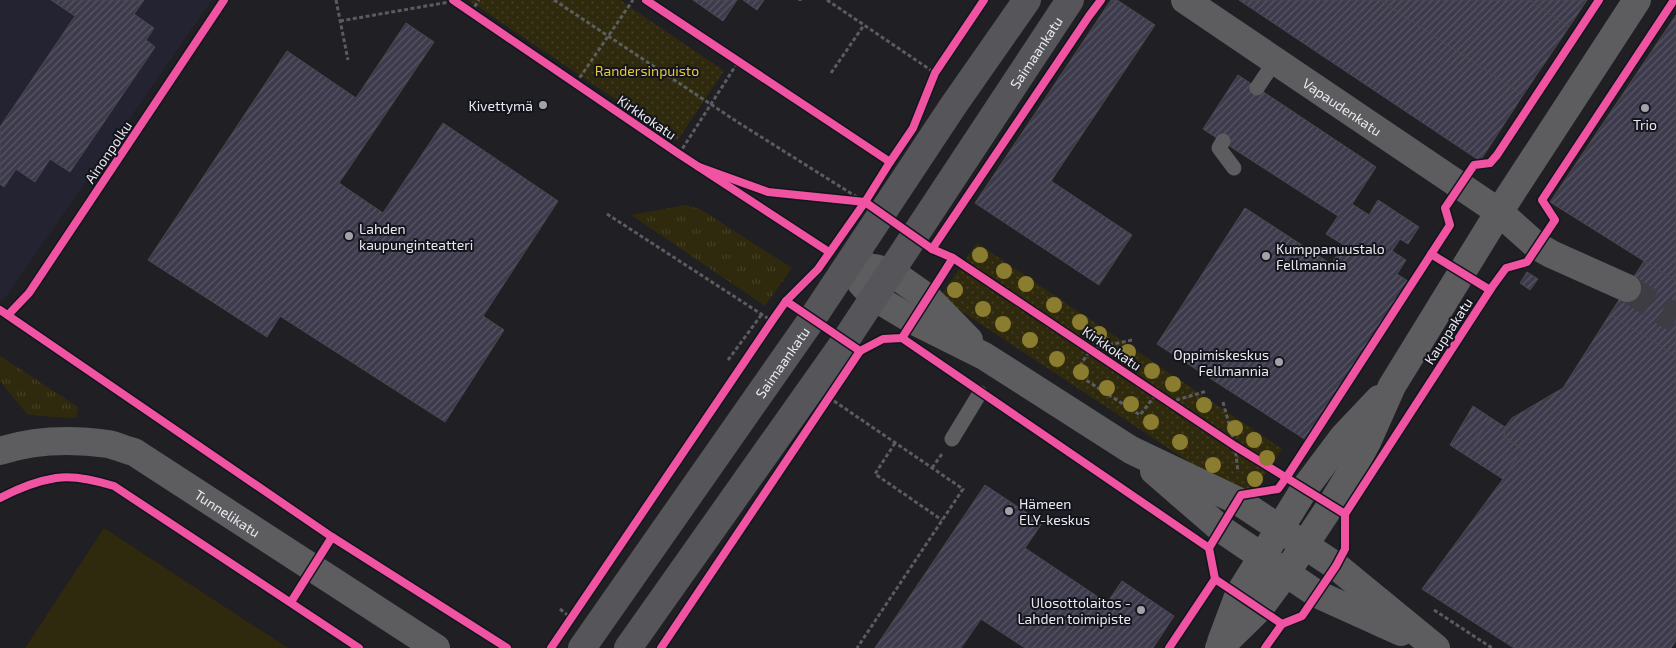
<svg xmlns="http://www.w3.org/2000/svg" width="1676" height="648" font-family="'Exo 2',sans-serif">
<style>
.built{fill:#232331}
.grass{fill:url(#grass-tufts)}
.park{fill:url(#park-dots)}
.pitch{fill:#2f2a0d}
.building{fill:url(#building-hatch);stroke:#49494e}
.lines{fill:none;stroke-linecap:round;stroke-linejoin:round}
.minor-tunnel{stroke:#3d3d43;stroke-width:28;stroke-dasharray:28 14;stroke-linecap:butt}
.path{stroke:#5b5c5f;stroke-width:3;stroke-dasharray:4 2.5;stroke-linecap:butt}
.service{stroke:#5d5d60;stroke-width:15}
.minor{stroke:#5d5d60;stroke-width:28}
.tertiary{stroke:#5d5d60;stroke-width:28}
.secondary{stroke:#56565a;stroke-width:28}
.cycleway-casing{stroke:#14141d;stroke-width:11}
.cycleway{stroke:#f153a3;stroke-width:8}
.tree{fill:#8b7d2f}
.poi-dot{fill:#a2a2a9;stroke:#14141d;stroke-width:2}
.labels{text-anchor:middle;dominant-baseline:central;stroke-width:4;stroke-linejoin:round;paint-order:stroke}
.street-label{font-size:14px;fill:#e9e9f0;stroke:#14141d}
.park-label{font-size:14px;fill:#e4ca38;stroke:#14141d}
.poi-label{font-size:14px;fill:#e9e9f0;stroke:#14141d;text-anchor:end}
</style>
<defs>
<pattern id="grass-tufts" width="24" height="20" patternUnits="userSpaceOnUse" patternTransform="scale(1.25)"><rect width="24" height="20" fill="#2f2a0d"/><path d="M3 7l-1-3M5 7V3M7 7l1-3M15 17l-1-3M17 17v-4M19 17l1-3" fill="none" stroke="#433f25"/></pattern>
<pattern id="park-dots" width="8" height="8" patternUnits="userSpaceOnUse" patternTransform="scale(1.25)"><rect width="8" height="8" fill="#2f2a0d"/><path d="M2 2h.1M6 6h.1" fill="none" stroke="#433f25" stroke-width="1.8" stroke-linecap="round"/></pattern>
<pattern id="building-hatch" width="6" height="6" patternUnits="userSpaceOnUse" patternTransform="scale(1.25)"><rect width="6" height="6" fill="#3d3a4c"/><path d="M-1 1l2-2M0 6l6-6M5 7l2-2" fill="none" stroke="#595666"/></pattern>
</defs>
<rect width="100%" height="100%" fill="#1f1f24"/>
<polygon class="built" points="0,0 212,0 5,298 0,301"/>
<g class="grass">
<polygon points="685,205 700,209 792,268 765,306 631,215"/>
<polygon points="0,356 78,407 76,418 40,416 27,414 0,381"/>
</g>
<g class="park">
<polygon points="468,0 620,0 724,71 677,141"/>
<polygon points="977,243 1282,449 1248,501 940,297"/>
</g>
<polygon class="pitch" points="104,528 288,648 25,648"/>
<g class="building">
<polygon points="51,0 144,0 134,14 154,28 146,40 155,47 70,172 50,159 35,182 16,169 4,187 0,184 0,127 75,16"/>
<polygon points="693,0 737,0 723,21"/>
<polygon points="743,0 764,0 757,10"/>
<polygon points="1111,0 1117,0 1155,25 1051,181 1132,235 1099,285 975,203"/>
<polygon points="1239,0 1380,0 1523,95 1480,161"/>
<polygon points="1380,0 1529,0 1569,27 1523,95"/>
<polygon points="1529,0 1587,0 1569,27"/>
<polygon points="1676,15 1676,281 1550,202"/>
<polygon points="406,23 434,42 339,183 383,213 443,123 558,201 483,316 504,330 445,422 280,316 267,337 148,260 287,51 356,98"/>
<polygon points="1238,75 1376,167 1352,204 1369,215 1378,200 1419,227 1408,244 1400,239 1392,251 1406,260 1397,274 1408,281 1306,440 1157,344 1245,208 1331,264 1344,245 1326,234 1338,216 1203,129"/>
<polygon points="1644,261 1676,281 1676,356 1610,314"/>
<polygon points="1527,272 1538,279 1530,290 1520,283"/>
<polygon points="1610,314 1676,356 1676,641 1671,648 1514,648 1422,589 1503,479 1522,449 1504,437 1505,427 1512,418 1563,388"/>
<polygon points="1473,406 1491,418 1467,456 1450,445"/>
<polygon points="1491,418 1505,427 1504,437 1522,449 1503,479 1467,456"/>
<polygon points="985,485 1042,523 1025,548 1107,603 1122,581 1174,616 1153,648 1025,648 981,619 961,648 875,648"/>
</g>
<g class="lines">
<polyline class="minor-tunnel" points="1627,288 1676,319"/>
<g class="path">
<polyline points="336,0 348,60"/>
<polyline points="554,0 739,123 860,199"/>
<polyline points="800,0 800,1"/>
<polyline points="827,0 935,73"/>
<polyline points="471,12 479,0"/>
<polyline points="340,21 455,1"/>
<polyline points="831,73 864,25"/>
<polyline points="576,83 633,0"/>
<polyline points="679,154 738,62"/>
<polyline points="607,214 772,321"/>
<polyline points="1132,340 1091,349 1075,373 1140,415 1157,393"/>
<polyline points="728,360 762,314"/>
<polyline points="834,401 963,489 857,648"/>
<polyline points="1170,402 1207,391"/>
<polyline points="1223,402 1235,446 1238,472"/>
<polyline points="895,443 875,474 942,520"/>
<polyline points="932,468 942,454"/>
<polyline points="560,609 571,618"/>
<polyline points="1434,610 1492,648"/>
</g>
<g class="service">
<polyline points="1257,88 1275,61"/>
<polyline points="1223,141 1219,148 1234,168"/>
<polyline points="952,439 980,393"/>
</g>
<g class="minor">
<path id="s1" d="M 1185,0 L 1499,212 L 1537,246 L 1551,254 L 1627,288"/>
<polyline points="859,251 857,270 861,283 874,297 914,321 984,356 1131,450 1238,501 1336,566 1436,648"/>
<polyline points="866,269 875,268 891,272 928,298 969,340"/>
<polyline points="1154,471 1221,529 1317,594 1401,632"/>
</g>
<g class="tertiary">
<path id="s2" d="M 0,451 C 34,440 72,439 108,444 C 117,446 126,450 134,452 L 436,648"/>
<polyline points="1221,642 1239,594 1305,488 1344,436 1379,399"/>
<polyline points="1219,648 1260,608 1286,573 1331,505 1350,474 1367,442 1392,386 1499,212 1637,0"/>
</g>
<g class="secondary">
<path id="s3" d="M 582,648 L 812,319 L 953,106 L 1027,0"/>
<path id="s4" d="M 628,648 L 845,341 L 1070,0"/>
</g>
<g class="cycleway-casing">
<g id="cycleway">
<polyline points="453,0 679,154 829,252"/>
<polyline points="890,162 913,128 935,73 984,0"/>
<polyline points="699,167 768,192 865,202 932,249 953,258 1235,446 1345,514"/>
<polyline points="932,249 1089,16 1101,0"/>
<polyline points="1431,254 1490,290"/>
<polyline points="786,301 860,351"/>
<polyline points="0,310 332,537 507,648"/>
<polyline points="8,315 29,293 224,0"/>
<polyline points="902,338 1209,548"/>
<path d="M 0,498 C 17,489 37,481 56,478 C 73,475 98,481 114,486 L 359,648"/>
<polyline points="1345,514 1492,287 1506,268 1527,262 1555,220 1542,200 1674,0"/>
<polyline points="1215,579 1282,624"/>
<polyline points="291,602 332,537"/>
<polyline points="551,648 772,321 786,301 818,269 865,202 890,162 646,0"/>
<polyline points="661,648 860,351 883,339 902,338 953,258"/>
<polyline points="1169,648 1215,579 1209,548 1241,495 1278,489 1286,478 1450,225 1445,208 1474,165 1490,163 1497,155 1599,0"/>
<polyline points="1265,648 1282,624 1302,616 1336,566 1345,549 1345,514"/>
</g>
</g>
<use href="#cycleway" class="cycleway"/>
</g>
<g class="tree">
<circle cx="980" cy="255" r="8"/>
<circle cx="1004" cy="271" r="8"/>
<circle cx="1026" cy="284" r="8"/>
<circle cx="955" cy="290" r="8"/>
<circle cx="1054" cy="305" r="8"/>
<circle cx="983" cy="309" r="8"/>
<circle cx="1080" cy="322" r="8"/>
<circle cx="1003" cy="324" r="8"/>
<circle cx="1099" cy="334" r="8"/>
<circle cx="1030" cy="340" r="8"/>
<circle cx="1128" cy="352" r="8"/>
<circle cx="1057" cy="359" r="8"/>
<circle cx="1152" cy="371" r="8"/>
<circle cx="1081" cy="372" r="8"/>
<circle cx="1173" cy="384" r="8"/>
<circle cx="1107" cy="388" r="8"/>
<circle cx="1131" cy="404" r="8"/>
<circle cx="1204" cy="405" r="8"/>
<circle cx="1151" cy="422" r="8"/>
<circle cx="1235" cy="428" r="8"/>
<circle cx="1254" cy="440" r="8"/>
<circle cx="1180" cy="442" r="8"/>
<circle cx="1267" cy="458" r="8"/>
<circle cx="1213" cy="465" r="8"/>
<circle cx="1255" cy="479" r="8"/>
</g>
<g class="poi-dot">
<circle cx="543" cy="105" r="5"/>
<circle cx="1645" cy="108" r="5"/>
<circle cx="349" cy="236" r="5"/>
<circle cx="1266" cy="256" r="5"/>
<circle cx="1279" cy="362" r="5"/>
<circle cx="1009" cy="511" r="5"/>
<circle cx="1141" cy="610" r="5"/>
</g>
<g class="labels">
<g class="street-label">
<text stroke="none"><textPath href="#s4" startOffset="722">Saimaankatu</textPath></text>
<text stroke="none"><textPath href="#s1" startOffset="190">Vapaudenkatu</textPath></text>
<text transform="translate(647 117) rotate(34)">Kirkkokatu</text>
<text transform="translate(108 152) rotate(-56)">Ainonpolku</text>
<text transform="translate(1448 331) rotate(-57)">Kauppakatu</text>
<text transform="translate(1112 348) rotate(34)">Kirkkokatu</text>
<text stroke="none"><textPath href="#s3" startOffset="349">Saimaankatu</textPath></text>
<text stroke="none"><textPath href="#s2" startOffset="248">Tunnelikatu</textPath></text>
</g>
<g class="park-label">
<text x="647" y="70">Randersinpuisto</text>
</g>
<g class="poi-label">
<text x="533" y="105">Kivettymä</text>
<text x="1645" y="124" text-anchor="middle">Trio</text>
<text x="359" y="228" text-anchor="start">Lahden<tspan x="359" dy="16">kaupunginteatteri</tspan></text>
<text x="1276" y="248" text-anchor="start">Kumppanuustalo<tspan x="1276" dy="16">Fellmannia</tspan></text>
<text x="1269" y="354">Oppimiskeskus<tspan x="1269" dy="16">Fellmannia</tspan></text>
<text x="1019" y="503" text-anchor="start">Hämeen<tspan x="1019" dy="16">ELY-keskus</tspan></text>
<text x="1131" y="602">Ulosottolaitos -<tspan x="1131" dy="16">Lahden toimipiste</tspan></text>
</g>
</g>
</svg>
